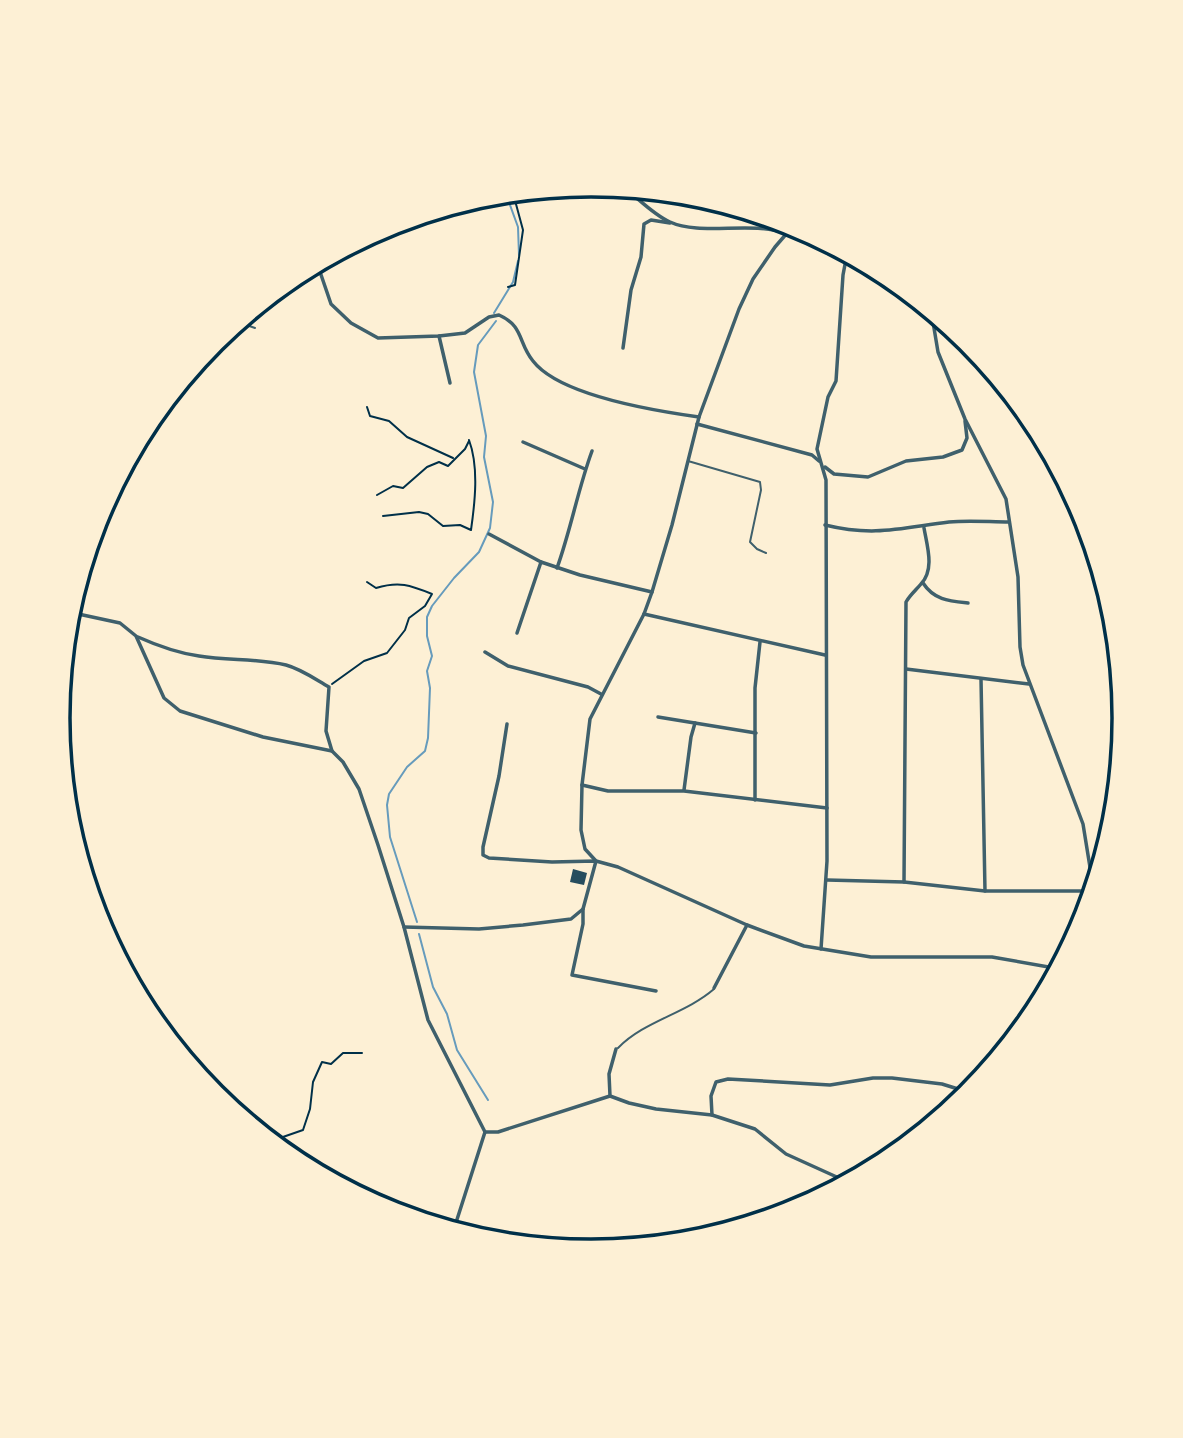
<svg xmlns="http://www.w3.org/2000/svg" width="1183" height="1438" font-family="'DejaVu Sans',sans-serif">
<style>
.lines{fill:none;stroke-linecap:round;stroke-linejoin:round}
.stream{stroke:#669bbc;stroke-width:2}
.building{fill:#264d5e}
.path{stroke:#003049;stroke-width:2}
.service{stroke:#3f606c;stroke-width:2}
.minor{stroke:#3f606c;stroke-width:3.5}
.rim{fill:none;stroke:#003049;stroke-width:3.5}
</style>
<rect width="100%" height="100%" fill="#fdf0d5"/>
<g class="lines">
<g class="stream">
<polyline points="506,194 518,227 519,255"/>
<polyline points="494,313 513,282 518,261"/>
<polyline points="417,922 390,837 387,805 389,794 407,767 425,751 428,738 430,688 427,671 432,656 427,636 427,617 432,606 454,578 479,552 490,528 493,502 484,457 486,436 474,372 478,345 496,321"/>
<polyline points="419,934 433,987 447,1014 457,1050 488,1100"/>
</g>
</g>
<polygon class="building" points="573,869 587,873 584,885 570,882"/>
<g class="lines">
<g class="path">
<polyline points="508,287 515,285 523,230 513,193"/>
<polyline points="367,407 370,416 389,421 407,437 453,458"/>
<polyline points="377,495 393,486 403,488 427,467 439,462 448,466 465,449 469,441"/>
<path d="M 383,516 L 419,512 L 428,514 L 443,526 L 460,525 L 471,530 C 475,502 479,467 469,440"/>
<path d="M 332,684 L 364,661 L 387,653 L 405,630 L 409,618 L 425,606 L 432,594 C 410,585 399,581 376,588 L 367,582"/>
<polyline points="277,1148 280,1138 303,1130 310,1109 313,1082 322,1062 331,1064 343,1053 362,1053"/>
</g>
<g class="service">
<polyline points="238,322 255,328"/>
<polyline points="688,461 760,482 761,490 750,542 757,549 766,553"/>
<path d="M 618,1048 C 644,1021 685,1014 714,989"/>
</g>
<g class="minor">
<polyline points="562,188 576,192 592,185"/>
<path d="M 626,189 C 640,200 654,215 670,222 C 700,236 750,221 786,233"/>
<polyline points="794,225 775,247 753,279 739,309 699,417 672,525 652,592 644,614 590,719 582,785 581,830 585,849 596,861 618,867 747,925 804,946 871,957 992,957 1060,969"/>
<path d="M 317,263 L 331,304 L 351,323 L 378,338 L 439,336 L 465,333 L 489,317 L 499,315 C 524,326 518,343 533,361 C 560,396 656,411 699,417"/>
<polyline points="931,310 938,352 965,419 1006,499 1018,577 1020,647 1023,665 1083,824 1094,892"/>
<polyline points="439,336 450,383"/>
<polyline points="623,348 631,290 641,257 644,224 651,220 670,223"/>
<polyline points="697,424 812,455 819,461"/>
<polyline points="523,442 585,469"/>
<polyline points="825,467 834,474 868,477 906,461 943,457 962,450 967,438 965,421"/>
<path d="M 825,525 C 874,537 901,528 949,522 C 969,520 990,522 1009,522"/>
<polyline points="489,534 541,562"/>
<path d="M 557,568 C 571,529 578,489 592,451"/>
<path d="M 923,583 C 934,600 949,601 968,603"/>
<polyline points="69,612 120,623 136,636 164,698 180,711 263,737 332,751 343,762 359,789 378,845 404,927 428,1020 485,1132 453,1232"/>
<polyline points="644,614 825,655"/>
<polyline points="517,633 541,562 580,575 652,592"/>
<path d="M 138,637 C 158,646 178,653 199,656 C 228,661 257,658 286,665 C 301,669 315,679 329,687 L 326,731 L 332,751"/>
<polyline points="485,652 508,666 588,687 601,694"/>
<polyline points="906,669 1029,684"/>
<polyline points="981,679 985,891"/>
<polyline points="658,717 756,733"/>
<polyline points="507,724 499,776 483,847 483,855 489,858 552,862 596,861 583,909 583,924 572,975 656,991"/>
<polyline points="582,785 608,791 684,791 827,808"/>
<polyline points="684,790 691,737 695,723"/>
<polyline points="755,800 755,688 760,642"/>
<polyline points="827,880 904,882 985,891 1094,891"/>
<path d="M 904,882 L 906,602 C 910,595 916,590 921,584 C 935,569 927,546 924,528"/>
<polyline points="404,927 479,929 523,925 571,919 583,909"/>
<polyline points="821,949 827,861 826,480 817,449 828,397 836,381 843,275 847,254"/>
<polyline points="714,988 747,925"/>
<polyline points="616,1049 609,1074 610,1096 629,1103 656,1109 712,1115 755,1129 786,1154 850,1183"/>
<polyline points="712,1115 711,1096 716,1082 728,1079 830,1085 873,1078 892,1078 942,1084 971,1093"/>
<polyline points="485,1132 498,1132 610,1096"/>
</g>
</g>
<path d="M0 0H1183V1438H0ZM70 718a521 521 0 1 1 1042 0a521 521 0 1 1-1042 0Z" fill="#fdf0d5" fill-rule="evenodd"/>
<path class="rim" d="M70 718a521 521 0 1 1 1042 0a521 521 0 1 1-1042 0Z"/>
</svg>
